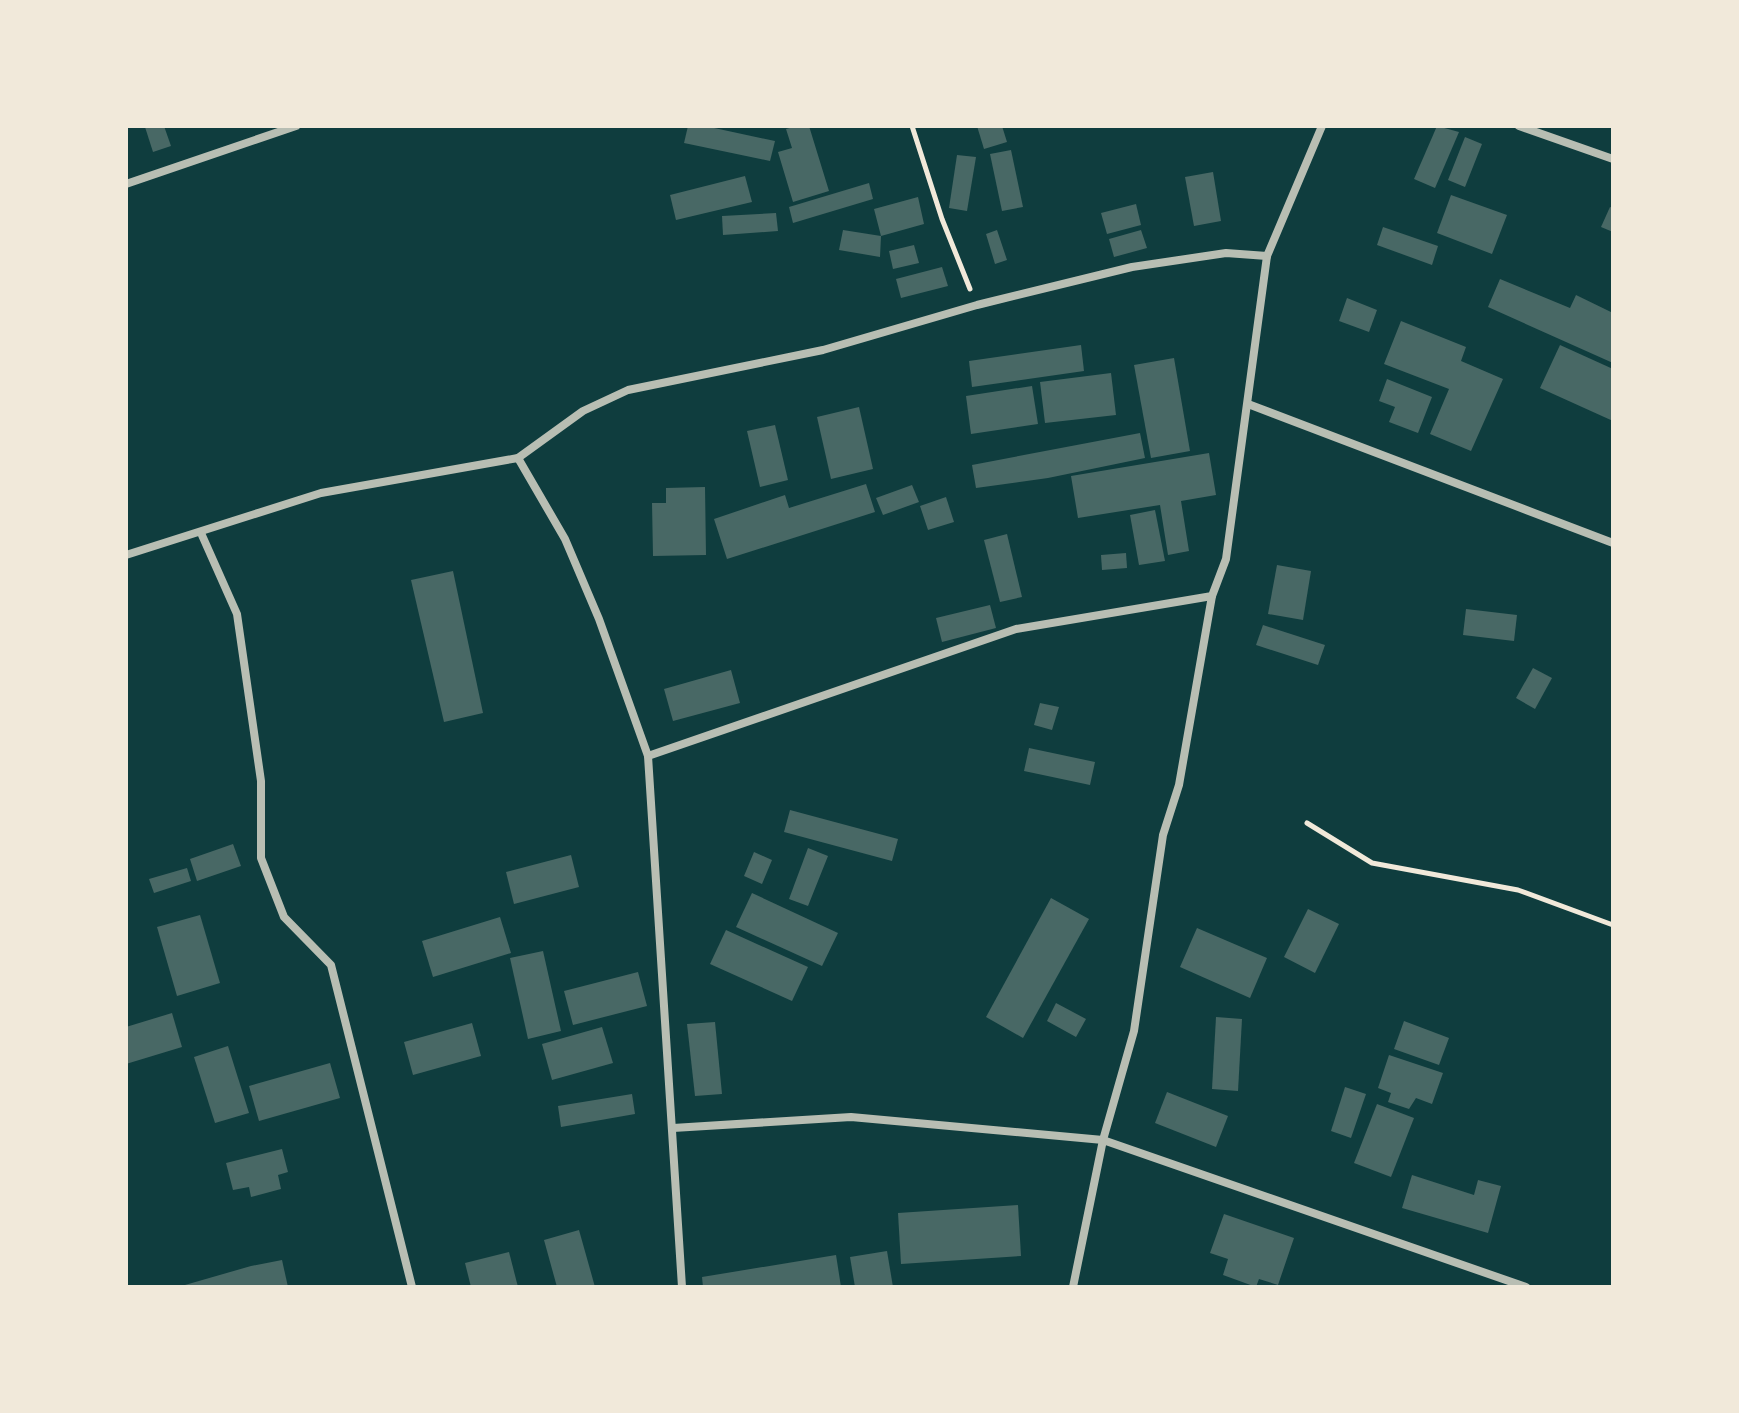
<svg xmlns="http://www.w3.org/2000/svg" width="1739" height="1413" font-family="'DejaVu Sans',sans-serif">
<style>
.building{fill:#486865}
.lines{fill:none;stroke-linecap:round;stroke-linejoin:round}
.path{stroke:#f1e9da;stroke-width:5}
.minor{stroke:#b8beb3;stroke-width:8}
</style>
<rect width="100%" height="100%" fill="#0f3d3e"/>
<g class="building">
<polygon points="164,126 171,146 153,152 145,127"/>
<polygon points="688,126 705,126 775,141 770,161 684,143"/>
<polygon points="797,126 809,126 829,191 793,202 778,152 792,148 786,129"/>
<polygon points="977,126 1002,126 1007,142 984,149"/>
<polygon points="1437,126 1459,132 1435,188 1414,179"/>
<polygon points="1465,137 1482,144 1465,187 1448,180"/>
<polygon points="1011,150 1023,207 1002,211 990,154"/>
<polygon points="957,155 976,157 967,211 949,208"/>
<polygon points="1213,172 1221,221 1194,226 1185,177"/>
<polygon points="745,176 752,202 676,220 670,195"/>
<polygon points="869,183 873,199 793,223 789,207"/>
<polygon points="1451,195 1507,215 1492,254 1437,233"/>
<polygon points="918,197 924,224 881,236 880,257 839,250 843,230 881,236 874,209"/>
<polygon points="1136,204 1141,225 1107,234 1101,213"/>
<polygon points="1610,207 1613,208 1613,232 1601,227"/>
<polygon points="776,213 778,231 723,235 722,216"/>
<polygon points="1383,227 1438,246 1432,265 1377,245"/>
<polygon points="997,230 1007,260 995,264 986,234"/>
<polygon points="1141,230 1147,248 1114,257 1109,239"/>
<polygon points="914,245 919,263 893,269 889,251"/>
<polygon points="942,267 948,286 901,298 896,279"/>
<polygon points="1500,279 1570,308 1576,295 1613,313 1613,363 1488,307"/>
<polygon points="1347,298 1377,310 1369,332 1339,321"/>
<polygon points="1401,321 1466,347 1461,361 1503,379 1471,451 1430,434 1449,389 1384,364"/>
<polygon points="1081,345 1084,371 972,387 969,361"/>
<polygon points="1560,345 1613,369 1613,421 1540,388"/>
<polygon points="1174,358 1190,451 1151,458 1134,365"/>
<polygon points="1111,373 1116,415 1045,423 1040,382"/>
<polygon points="1387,379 1432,397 1418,433 1389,422 1395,407 1379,401"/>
<polygon points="1032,386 1038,424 971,434 966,396"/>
<polygon points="859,407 873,469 831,479 817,417"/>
<polygon points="775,425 788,480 760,487 747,431"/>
<polygon points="1140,433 1145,458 1048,478 976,488 972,465"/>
<polygon points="1209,453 1216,495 1181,501 1189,551 1168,555 1160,505 1078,518 1071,476"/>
<polygon points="866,484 875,512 727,559 714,519 785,495 789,508"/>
<polygon points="912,485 919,502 883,515 876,498"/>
<polygon points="705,487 706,555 653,556 652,503 666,503 666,488"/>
<polygon points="946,497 954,522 928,530 920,506"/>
<polygon points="1155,510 1165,561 1139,565 1130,515"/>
<polygon points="1007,534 1022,597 1000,602 984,540"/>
<polygon points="1126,553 1127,568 1102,570 1101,555"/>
<polygon points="1277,565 1311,571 1303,620 1268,614"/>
<polygon points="453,571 483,713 444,722 411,580"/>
<polygon points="990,605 996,628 942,642 936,618"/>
<polygon points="1466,609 1517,615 1514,641 1463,635"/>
<polygon points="1263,625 1325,645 1318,665 1256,645"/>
<polygon points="1533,668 1552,678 1535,709 1516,698"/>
<polygon points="731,670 740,703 673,721 664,689"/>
<polygon points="1040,703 1059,707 1052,730 1034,725"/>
<polygon points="1029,748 1095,762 1090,785 1024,771"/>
<polygon points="790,810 898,839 892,861 784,832"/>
<polygon points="233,844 241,866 197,881 190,859"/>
<polygon points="808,848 828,856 808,906 789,899"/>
<polygon points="754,852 772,860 762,884 744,876"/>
<polygon points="571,855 579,887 514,904 506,872"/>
<polygon points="187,868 191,881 154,893 149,879"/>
<polygon points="752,893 838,933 822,966 736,927"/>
<polygon points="1051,898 1089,919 1023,1038 986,1017"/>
<polygon points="1308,909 1339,924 1315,973 1284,957"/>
<polygon points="200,915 220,983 177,996 157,927"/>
<polygon points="500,917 511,953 433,977 422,941"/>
<polygon points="1197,928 1267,958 1250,998 1180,967"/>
<polygon points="726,930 808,967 792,1001 710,964"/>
<polygon points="543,951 561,1031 528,1039 510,958"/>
<polygon points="638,972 647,1006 573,1025 564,991"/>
<polygon points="1056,1003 1086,1019 1076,1037 1047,1021"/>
<polygon points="172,1013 182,1047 126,1064 126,1027"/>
<polygon points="1216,1017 1242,1019 1238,1091 1212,1089"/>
<polygon points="1404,1021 1449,1038 1439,1065 1394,1049"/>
<polygon points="715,1022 722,1094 695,1096 687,1024"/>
<polygon points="472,1023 481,1056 413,1075 404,1042"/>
<polygon points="602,1027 613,1063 552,1080 542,1044"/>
<polygon points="228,1046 249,1113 215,1123 194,1057"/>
<polygon points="1389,1055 1443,1073 1432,1104 1416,1098 1409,1109 1388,1102 1391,1093 1378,1088"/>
<polygon points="330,1063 340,1098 259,1121 249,1086"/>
<polygon points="1345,1087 1366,1094 1351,1138 1331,1131"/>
<polygon points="1167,1092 1228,1116 1216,1147 1155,1123"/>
<polygon points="632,1094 635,1114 561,1127 558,1106"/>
<polygon points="1377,1104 1414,1118 1391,1177 1354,1163"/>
<polygon points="282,1149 288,1172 278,1175 281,1189 251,1197 249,1187 233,1190 226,1163"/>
<polygon points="1412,1175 1474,1195 1478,1180 1501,1186 1488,1233 1402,1208"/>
<polygon points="1018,1205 1021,1256 901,1264 898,1213"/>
<polygon points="1224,1214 1294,1238 1278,1285 1259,1279 1256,1287 1223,1275 1228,1259 1210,1253"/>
<polygon points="579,1230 595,1287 557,1287 544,1240"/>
<polygon points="887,1251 893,1287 855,1287 850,1257"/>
<polygon points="509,1252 518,1287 471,1287 465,1263"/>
<polygon points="836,1255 841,1287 703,1287 702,1277"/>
<polygon points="282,1260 288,1287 178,1287 251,1266"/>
</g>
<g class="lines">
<g class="path">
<polyline points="912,126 942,219 970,289"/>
<polyline points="1307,823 1372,863 1518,890 1613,925"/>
</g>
<g class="minor">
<polyline points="1519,126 1613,159"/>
<polyline points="126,184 296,126"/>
<polyline points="1248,404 1613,543"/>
<polyline points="518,458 565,539 599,619 648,756 682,1287"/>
<polyline points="201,533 237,614 261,781 261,858 284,917 331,965 412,1287"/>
<polyline points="126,555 321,493 518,458 583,411 628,390 823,350 977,305 1132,267 1226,253 1267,256"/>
<polyline points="648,756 1016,629 1212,596 1226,559 1267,256 1322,126"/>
<polyline points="673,1128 851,1117 1103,1140 1526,1287"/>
<polyline points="1073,1287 1103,1140 1134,1031 1163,835 1179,785 1212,596"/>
</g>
</g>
<rect width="1739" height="1413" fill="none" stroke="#f1e9da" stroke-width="256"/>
</svg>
